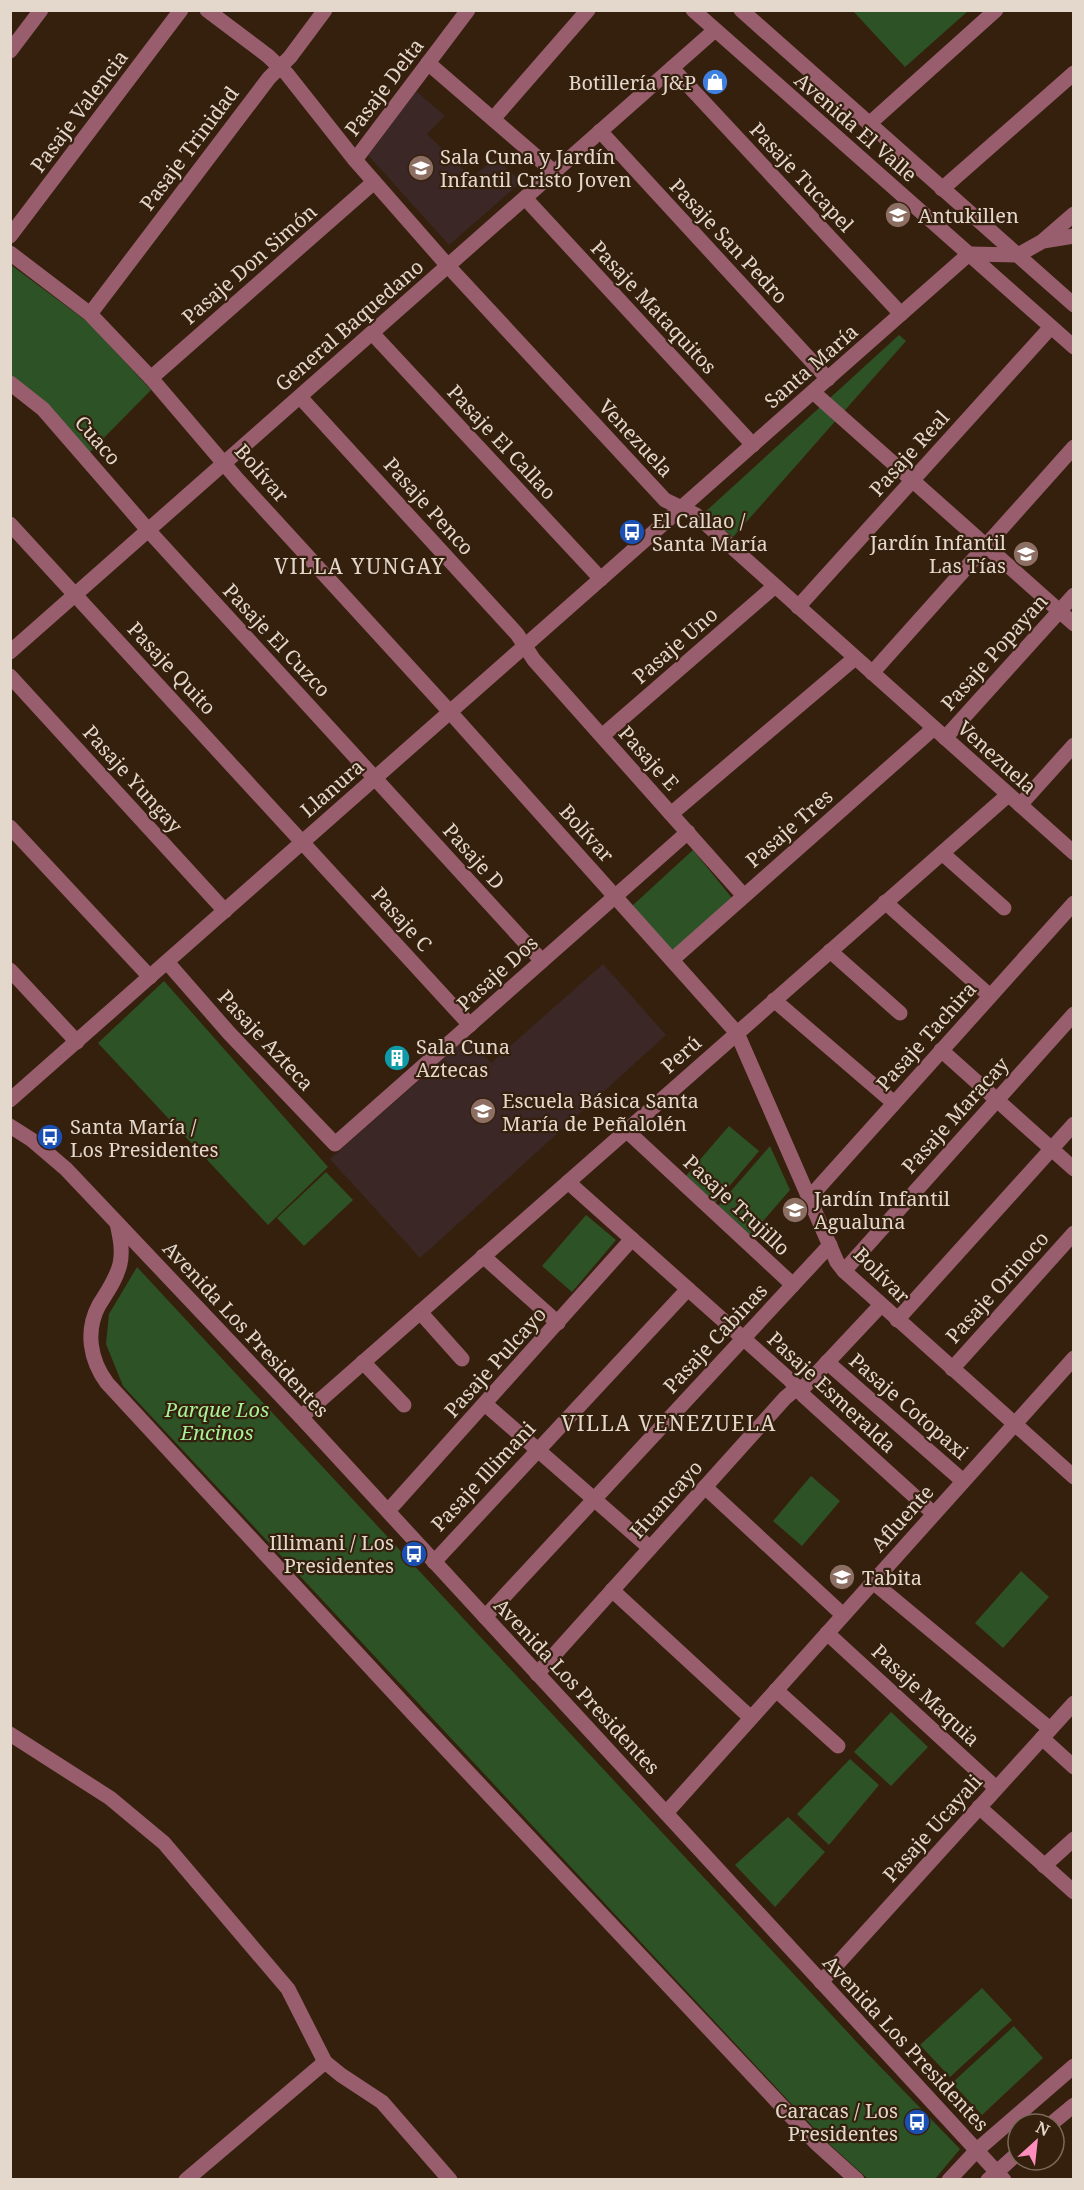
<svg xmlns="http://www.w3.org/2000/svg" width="1084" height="2190" font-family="'Noto Serif',serif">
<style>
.commercial{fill:#3b2725}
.green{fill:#2d5225}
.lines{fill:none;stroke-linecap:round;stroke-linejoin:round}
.minor{stroke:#995e6d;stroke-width:15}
.labels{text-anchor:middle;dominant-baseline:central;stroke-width:4.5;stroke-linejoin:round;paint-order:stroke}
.poi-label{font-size:20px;fill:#e4d7cb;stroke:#35200e;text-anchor:start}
.street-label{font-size:20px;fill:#e4d7cb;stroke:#35200e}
.park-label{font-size:20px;font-style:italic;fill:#a7f397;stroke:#35200e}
.neighbourhood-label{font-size:21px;letter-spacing:1.5px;fill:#e4d7cb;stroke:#35200e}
</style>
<rect width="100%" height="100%" fill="#35200e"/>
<g class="commercial">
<polygon points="416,91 445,116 427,134 472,178 495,157 521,182 449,245 368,155"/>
<polygon points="603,964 666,1035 420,1258 330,1159 468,1037 491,1063"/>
</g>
<g class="green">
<polygon points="853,11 968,11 905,67"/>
<polygon points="11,265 89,323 151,390 87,455 11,380"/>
<polygon points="899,335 906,341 733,537 704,513"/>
<polygon points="693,850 732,898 674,952 632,906"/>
<polygon points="164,981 328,1167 268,1225 98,1043"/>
<polygon points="729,1126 759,1151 715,1203 685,1177"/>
<polygon points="770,1146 790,1190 750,1236 717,1207"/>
<polygon points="326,1172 353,1200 304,1246 277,1218"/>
<polygon points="586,1215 616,1240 572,1292 542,1266"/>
<polygon points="137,1267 866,2052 960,2149 935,2179 868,2179 826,2141 123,1386 106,1344 109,1314"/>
<polygon points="811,1476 840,1501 802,1546 773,1521"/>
<polygon points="1021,1571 1049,1597 1003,1648 975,1623"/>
<polygon points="891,1712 928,1747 891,1786 854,1752"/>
<polygon points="850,1759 879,1785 829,1845 797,1814"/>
<polygon points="788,1817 825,1852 775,1907 735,1865"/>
<polygon points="982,1988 1012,2020 950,2077 920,2045"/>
<polygon points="1014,2026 1043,2058 982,2115 952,2083"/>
</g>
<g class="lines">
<g class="minor">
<polyline points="207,10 268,56 287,74 355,160 448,266 665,500 696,515 1074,853"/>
<polyline points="693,10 1074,347"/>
<polyline points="741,10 1074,305"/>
<polyline points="10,51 41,10"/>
<polyline points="428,63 554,172"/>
<polyline points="672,68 901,314"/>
<polyline points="493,119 588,10"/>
<polyline points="869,124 996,10"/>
<polyline points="600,131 828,379"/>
<polyline points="355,160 468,10"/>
<polyline points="942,189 1074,73"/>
<polyline points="525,198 753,445"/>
<polyline points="10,236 181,10"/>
<polyline points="1044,240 1074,214"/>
<polyline points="10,253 90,314 151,378 238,480 450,712 737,1033 837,1262 844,1271 1074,1477"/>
<polyline points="90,314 269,78 290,57 325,10"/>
<polyline points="372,333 601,579"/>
<polyline points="151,378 374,182"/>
<polyline points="10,383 43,409 148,530 542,961"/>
<polyline points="813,392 1074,624"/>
<polyline points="300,397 517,634 534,660 744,896"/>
<polyline points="10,524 470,1025"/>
<polyline points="798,607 1051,327"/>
<polyline points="10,652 715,30"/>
<polyline points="872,673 1074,447"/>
<polyline points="10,676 225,911"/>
<polyline points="602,736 775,586"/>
<polyline points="945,738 1074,595"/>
<polyline points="1020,805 1074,745"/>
<polyline points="671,814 855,658"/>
<polyline points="10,827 150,977"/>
<polyline points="942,853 1004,908"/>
<polyline points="885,902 990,996"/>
<polyline points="830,951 900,1013"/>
<polyline points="672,960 934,728"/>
<polyline points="167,962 229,1033 335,1144 688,832"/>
<polyline points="10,970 77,1042"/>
<polyline points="774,1000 894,1103"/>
<polyline points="941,1050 1074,1169"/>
<polyline points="10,1100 969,254 1018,255 1043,241 1074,236"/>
<polyline points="10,1126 32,1140 66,1169 301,1417 1004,2180"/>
<polyline points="626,1130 793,1285"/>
<polyline points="568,1182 790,1380 804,1396 934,1514"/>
<polyline points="810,1197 1074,903"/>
<path d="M 117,1223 C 120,1237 123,1250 120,1264 C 116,1280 107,1292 99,1305 C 85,1331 90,1360 107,1383 L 417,1718 L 775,2099 L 816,2143 L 857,2180"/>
<polyline points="483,1256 558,1323"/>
<polyline points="844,1271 1074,1014"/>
<polyline points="420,1312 462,1359"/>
<polyline points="897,1320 1074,1124"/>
<polyline points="363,1362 404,1405"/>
<polyline points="827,1362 963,1481"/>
<polyline points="952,1369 1074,1233"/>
<polyline points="485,1404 650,1548"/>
<polyline points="301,1417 1008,795"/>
<polyline points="705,1487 843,1615"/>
<polyline points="388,1511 632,1239"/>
<polyline points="434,1562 688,1289"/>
<polyline points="873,1582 1050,1729"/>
<polyline points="612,1590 751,1718"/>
<polyline points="485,1617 830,1245"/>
<polyline points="827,1633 996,1788"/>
<polyline points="537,1674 785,1398 797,1388 805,1386 881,1305"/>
<polyline points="776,1690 838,1746"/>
<polyline points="10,1734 110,1798 164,1843 288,1989 325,2062 341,2075 382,2102 450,2180"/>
<polyline points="1042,1738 1074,1767"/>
<polyline points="979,1807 1074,1892"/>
<polyline points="666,1813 1074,1358"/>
<polyline points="1044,1866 1074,1839"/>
<polyline points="821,1982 1074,1703"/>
<polyline points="1051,2124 1074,2105"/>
<polyline points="186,2180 325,2062"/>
<polyline points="949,2180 977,2150 1074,2066"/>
<polyline points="988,2180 1018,2153"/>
</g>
</g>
<defs>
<g id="shop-disc" transform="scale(1.35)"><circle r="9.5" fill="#3f7fe0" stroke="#35200e"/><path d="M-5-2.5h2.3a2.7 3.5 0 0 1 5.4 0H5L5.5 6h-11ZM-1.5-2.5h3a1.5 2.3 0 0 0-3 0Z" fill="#fff"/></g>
<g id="school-disc" transform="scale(1.35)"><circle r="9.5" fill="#8d6e63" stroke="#35200e"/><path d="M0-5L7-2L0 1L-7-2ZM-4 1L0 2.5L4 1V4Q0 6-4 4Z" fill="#fff"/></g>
<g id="bus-disc" transform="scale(1.35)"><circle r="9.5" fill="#1a4fb4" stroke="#35200e"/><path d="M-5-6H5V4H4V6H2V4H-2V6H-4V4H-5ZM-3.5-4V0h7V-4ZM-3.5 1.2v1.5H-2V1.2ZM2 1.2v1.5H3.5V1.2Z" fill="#fff"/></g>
<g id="building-disc" transform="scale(1.35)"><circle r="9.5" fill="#0f9aa8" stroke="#35200e"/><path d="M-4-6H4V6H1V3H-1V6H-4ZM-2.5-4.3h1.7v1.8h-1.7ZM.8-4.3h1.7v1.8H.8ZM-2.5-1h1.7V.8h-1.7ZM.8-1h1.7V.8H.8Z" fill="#fff"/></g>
</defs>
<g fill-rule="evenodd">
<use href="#shop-disc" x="715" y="82"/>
<use href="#school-disc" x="421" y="168"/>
<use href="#school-disc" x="898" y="215"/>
<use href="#bus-disc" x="632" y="532"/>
<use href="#school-disc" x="1026" y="554"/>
<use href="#building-disc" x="397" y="1058"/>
<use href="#school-disc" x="483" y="1111"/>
<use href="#bus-disc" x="50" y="1137"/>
<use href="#school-disc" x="795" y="1210"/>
<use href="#bus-disc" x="414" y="1554"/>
<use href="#school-disc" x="842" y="1577"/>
<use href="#bus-disc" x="917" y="2122"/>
</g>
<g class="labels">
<g class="poi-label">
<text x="696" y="82" text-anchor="end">Botillería J&amp;P</text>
<text x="440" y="156">Sala Cuna y Jardín<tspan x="440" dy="23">Infantil Cristo Joven</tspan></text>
<text x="918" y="215">Antukillen</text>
<text x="652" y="520">El Callao /<tspan x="652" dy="23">Santa María</tspan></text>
<text x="1006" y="542" text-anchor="end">Jardín Infantil<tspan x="1006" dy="23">Las Tías</tspan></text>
<text x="416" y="1046">Sala Cuna<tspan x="416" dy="23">Aztecas</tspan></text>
<text x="502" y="1100">Escuela Básica Santa<tspan x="502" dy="23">María de Peñalolén</tspan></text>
<text x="70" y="1126">Santa María /<tspan x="70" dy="23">Los Presidentes</tspan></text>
<text x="814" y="1198">Jardín Infantil<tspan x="814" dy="23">Agualuna</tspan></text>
<text x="394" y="1542" text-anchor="end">Illimani / Los<tspan x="394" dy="23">Presidentes</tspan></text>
<text x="862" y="1577">Tabita</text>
<text x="898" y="2110" text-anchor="end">Caracas / Los<tspan x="898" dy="23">Presidentes</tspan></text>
</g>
<g class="street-label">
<text transform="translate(384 87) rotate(-53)">Pasaje Delta</text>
<text transform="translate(79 111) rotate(-53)">Pasaje Valencia</text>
<text transform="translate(856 127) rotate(41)">Avenida El Valle</text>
<text transform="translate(189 148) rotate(-53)">Pasaje Trinidad</text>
<text transform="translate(802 177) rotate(47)">Pasaje Tucapel</text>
<text transform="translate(729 241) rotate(47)">Pasaje San Pedro</text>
<text transform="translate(249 264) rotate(-41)">Pasaje Don Simón</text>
<text transform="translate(654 307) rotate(47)">Pasaje Mataquitos</text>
<text transform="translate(349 325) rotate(-41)">General Baquedano</text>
<text transform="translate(811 366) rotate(-41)">Santa María</text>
<text transform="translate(636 438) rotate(47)">Venezuela</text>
<text transform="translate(98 440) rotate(49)">Cuaco</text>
<text transform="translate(502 442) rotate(47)">Pasaje El Callao</text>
<text transform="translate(909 453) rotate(-48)">Pasaje Real</text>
<text transform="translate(262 473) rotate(49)">Bolívar</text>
<text transform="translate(429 506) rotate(48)">Pasaje Penco</text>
<text transform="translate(277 640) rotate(47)">Pasaje El Cuzco</text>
<text transform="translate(675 645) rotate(-41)">Pasaje Uno</text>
<text transform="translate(994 652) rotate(-48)">Pasaje Popayan</text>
<text transform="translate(172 668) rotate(47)">Pasaje Quito</text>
<text transform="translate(997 757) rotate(42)">Venezuela</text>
<text transform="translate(649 758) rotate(48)">Pasaje E</text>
<text transform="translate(133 779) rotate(48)">Pasaje Yungay</text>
<text transform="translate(332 788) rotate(-41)">Llanura</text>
<text transform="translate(789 828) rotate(-41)">Pasaje Tres</text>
<text transform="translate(587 833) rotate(48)">Bolívar</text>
<text transform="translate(474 856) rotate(48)">Pasaje D</text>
<text transform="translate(402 919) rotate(48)">Pasaje C</text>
<text transform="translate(497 973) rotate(-42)">Pasaje Dos</text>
<text transform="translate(926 1036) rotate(-48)">Pasaje Tachira</text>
<text transform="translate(266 1040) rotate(47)">Pasaje Azteca</text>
<text transform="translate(681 1054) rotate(-41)">Perú</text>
<text transform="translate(955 1115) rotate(-48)">Pasaje Maracay</text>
<text transform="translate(737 1205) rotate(43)">Pasaje Trujillo</text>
<text transform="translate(882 1275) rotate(45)">Bolívar</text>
<text transform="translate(997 1287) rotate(-48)">Pasaje Orinoco</text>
<text transform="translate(246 1329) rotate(47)">Avenida Los Presidentes</text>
<text transform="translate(715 1338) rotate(-47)">Pasaje Cabinas</text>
<text transform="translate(495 1362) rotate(-48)">Pasaje Pulcayo</text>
<text transform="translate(832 1392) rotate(43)">Pasaje Esmeralda</text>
<text transform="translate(909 1406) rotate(41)">Pasaje Cotopaxi</text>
<text transform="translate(483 1476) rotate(-47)">Pasaje Illimani</text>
<text transform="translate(666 1499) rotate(-48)">Huancayo</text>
<text transform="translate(902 1518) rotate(-48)">Afluente</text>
<text transform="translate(577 1686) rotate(47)">Avenida Los Presidentes</text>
<text transform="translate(926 1695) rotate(43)">Pasaje Maquia</text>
<text transform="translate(932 1828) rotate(-48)">Pasaje Ucayali</text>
<text transform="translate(906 2043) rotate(47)">Avenida Los Presidentes</text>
</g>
<g class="park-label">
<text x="217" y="1409">Parque Los<tspan x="217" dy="23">Encinos</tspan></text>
</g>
<g class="neighbourhood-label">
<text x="360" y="566">VILLA YUNGAY</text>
<text x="669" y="1423">VILLA VENEZUELA</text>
</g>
</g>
<rect width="1084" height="2190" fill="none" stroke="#e4d7cb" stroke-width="24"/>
<g transform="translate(1036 2142) rotate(27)"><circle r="28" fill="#35200e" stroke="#7b695a" stroke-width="1.5"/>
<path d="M0-4.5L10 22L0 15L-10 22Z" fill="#fe8ebe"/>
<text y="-9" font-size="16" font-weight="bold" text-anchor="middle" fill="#e4d7cb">N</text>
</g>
</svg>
